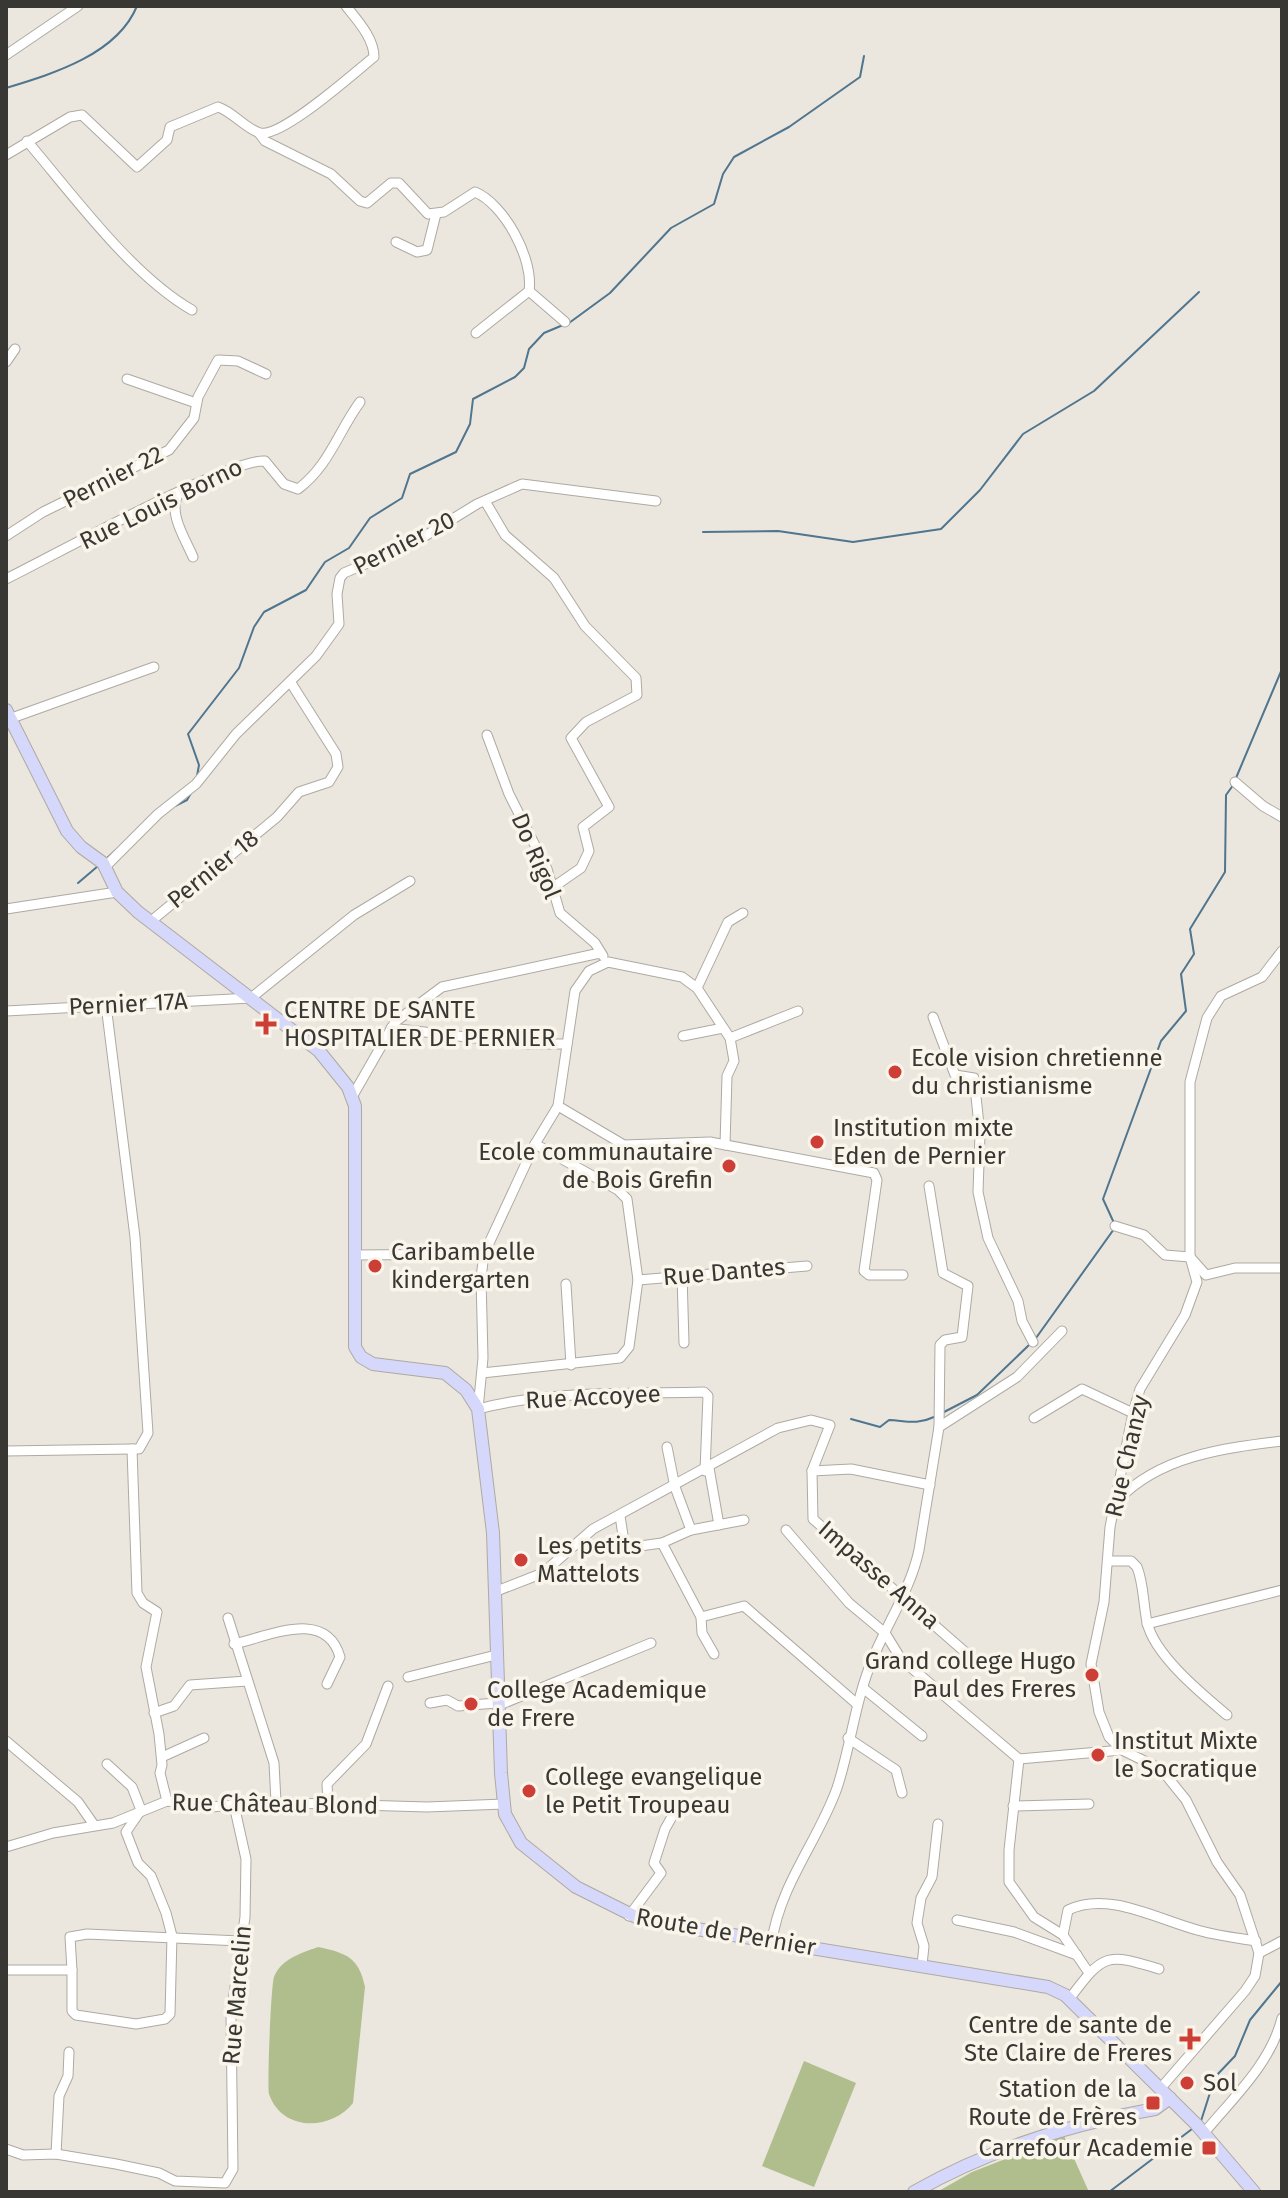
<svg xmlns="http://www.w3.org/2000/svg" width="1288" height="2198" font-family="'Fira Sans',sans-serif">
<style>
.green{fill:#b0be8e}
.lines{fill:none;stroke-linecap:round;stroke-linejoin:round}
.stream{stroke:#4f758f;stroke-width:2}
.street-casing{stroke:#aeaaa1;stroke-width:11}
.secondary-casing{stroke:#aeaaa1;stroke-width:14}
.street{stroke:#fff;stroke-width:9}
.secondary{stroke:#d5d7fb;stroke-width:12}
.poi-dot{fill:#cd3f36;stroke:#f9f5eb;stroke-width:3}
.labels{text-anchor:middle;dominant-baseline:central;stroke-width:7;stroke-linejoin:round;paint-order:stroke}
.street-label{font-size:24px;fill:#383733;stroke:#f9f5eb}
.poi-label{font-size:24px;fill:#383733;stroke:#f9f5eb;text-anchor:start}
</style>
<rect width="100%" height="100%" fill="#ebe7de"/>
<g class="green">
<path d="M 318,1947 C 346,1953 359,1957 365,1987 L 353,2103 C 331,2131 282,2132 269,2094 C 267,2087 271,1985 274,1977 C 281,1959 301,1953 318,1947 Z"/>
<polygon points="804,2061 856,2083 814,2187 762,2166"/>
<polygon points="1064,2136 1089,2192 937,2192 972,2172"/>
</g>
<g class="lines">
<g class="stream">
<path d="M 6,88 C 52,74 117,55 137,6"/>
<polyline points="569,323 610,293 671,228 714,204 723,174 734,157 789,127 860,77 864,56"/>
<polyline points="703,532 778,531 853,542 941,529 980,490 1023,434 1094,391 1199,292"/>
<polyline points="197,776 199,765 188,734 239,668 254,627 264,612 306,590 325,562 349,548 370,518 402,498 410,474 456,452 470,424 473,399 515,377 524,368 529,349 544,333 563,325"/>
<polyline points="1236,778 1282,669"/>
<polyline points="175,806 187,800 191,793"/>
<polyline points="106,859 116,850"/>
<polyline points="78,883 98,866"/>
<polyline points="1114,1223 1103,1199 1161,1041 1186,1011 1181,974 1194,954 1190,929 1225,872 1226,795 1234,784"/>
<polyline points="1036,1338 1114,1229"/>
<polyline points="944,1412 977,1395 1029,1345"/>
<path d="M 851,1419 L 880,1427 L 889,1420 C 907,1421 917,1425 934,1417"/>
<polyline points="1201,2121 1215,2077 1235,2056 1250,2020 1282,1981"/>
<polyline points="1109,2192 1192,2129"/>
</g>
<g class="street-casing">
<g id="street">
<polyline points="6,55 78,6"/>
<path d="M 259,133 L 265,141 L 331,174 L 360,201 L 367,203 L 391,183 L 399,183 L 428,214 L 444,212 L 475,192 C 504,204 534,259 529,291 L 476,333"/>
<path d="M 27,141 C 73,195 131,275 192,310"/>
<path d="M 6,155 L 70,117 L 82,115 L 137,167 L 167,140 L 170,127 L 218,107 C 233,112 246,129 260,133 C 282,138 355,72 374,57 C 374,38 357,20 346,6"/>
<polyline points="396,242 417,252 427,250 436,214"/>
<polyline points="529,291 565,322"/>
<polyline points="6,362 15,349"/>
<polyline points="127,379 196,403"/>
<path d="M 179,493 C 167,512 185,538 193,557"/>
<polyline points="485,501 505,535 554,578 585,626 636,678 637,695 586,722 571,738 609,807 583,827 589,851 581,868 552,888"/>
<polyline points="6,536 43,512 169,450 194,418 198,397 218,360 238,361 266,374"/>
<path d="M 6,579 C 49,558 230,458 265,461 L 284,484 L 298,489 C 329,466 338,432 360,402"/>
<polyline points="9,719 154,667"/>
<polyline points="487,735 509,794 547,869 560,913 595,943 603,956"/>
<polyline points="1235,782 1263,806 1282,817"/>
<polyline points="105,867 158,814 196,784 236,734 316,656 339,624 337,594 340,578 344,573 412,544 477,504 522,484 656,501"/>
<polyline points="6,909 117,892"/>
<polyline points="150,922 277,817 299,792 329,782 338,767 336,754 291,683"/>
<polyline points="697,988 728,922 743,913"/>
<polyline points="6,1011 251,998 354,915 410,881"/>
<polyline points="933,1017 955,1075 974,1078 980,1134 978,1192 988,1238 1018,1301 1022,1321 1033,1342"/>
<polyline points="391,1028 525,1044 567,1044"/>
<polyline points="683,1036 723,1028"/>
<polyline points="730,1038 798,1011"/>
<polyline points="352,1097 395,1022 442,987 600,953"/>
<polyline points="558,1106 624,1145 710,1142 874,1173 877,1180 864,1271 869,1275 903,1275"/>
<polyline points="535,1144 618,1190 627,1199 638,1280 807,1266"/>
<polyline points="1115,1226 1144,1235 1165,1255 1190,1257 1206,1275 1235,1268 1282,1268"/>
<polyline points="355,1255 484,1254"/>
<polyline points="682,1275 684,1343"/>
<polyline points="566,1284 571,1365"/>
<polyline points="482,1373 620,1358 629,1347 638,1280"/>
<polyline points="1034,1418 1082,1389 1133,1413"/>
<polyline points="939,1427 1017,1377 1062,1331"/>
<polyline points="667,1447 675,1487 691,1530"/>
<polyline points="132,1449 137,1593 143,1603 157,1612 146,1667 159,1734 162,1765 160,1773 167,1801"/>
<polyline points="6,1451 132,1449 139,1449 148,1433 135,1237 106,1005"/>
<polyline points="709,1468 719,1525"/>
<path d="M 705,1471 L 708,1396 L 704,1392 C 630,1394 550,1390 478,1409 L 483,1358 L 481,1278 L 484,1254 L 535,1144 L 558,1106 L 575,991 L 589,971 L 608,962 L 682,977 L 697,988 L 730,1038 L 734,1061 L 727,1076 L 725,1145"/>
<polyline points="812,1471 851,1469 930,1485"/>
<path d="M 1117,1501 C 1159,1456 1224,1448 1282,1441"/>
<polyline points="620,1516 625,1548 662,1543 691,1530 744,1520"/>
<polyline points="786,1530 849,1603 885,1633 901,1659 1019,1759"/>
<polyline points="662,1543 701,1617 702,1633 714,1654"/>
<path d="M 1108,1561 L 1131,1561 L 1137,1567 C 1144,1585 1143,1603 1147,1622 C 1154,1655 1202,1694 1227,1715"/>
<polyline points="494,1592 543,1573 593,1529 778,1428 811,1420 830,1425 812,1471 813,1519 981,1666"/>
<polyline points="701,1617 744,1606 857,1704"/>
<polyline points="228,1618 274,1763 276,1802"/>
<polyline points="1147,1624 1282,1590"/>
<path d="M 234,1644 C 270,1636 326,1608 340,1657 L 327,1684"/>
<polyline points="408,1677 496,1655"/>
<polyline points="863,1688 922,1736"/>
<polyline points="430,1703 447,1700 458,1706 497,1703"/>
<polyline points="497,1706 651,1643"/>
<polyline points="154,1713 174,1706 190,1685 247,1681"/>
<polyline points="848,1738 896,1770 902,1793"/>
<polyline points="6,1741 78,1802 94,1825"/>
<polyline points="162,1757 204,1738"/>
<polyline points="328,1803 327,1784 366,1744 388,1686"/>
<polyline points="1013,1806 1089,1804"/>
<polyline points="6,1847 53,1833 113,1823 167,1801 212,1807 258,1802 427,1807 504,1804"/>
<polyline points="629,1916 661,1873 654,1863 665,1829 678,1806"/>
<polyline points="957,1920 1014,1932 1077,1955"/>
<path d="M 1063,1935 L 1068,1910 C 1109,1890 1160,1921 1201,1931 C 1219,1936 1238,1938 1256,1941"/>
<path d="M 772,1941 C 780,1885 818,1841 837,1788 C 851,1746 855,1700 873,1658 C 888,1622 911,1588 919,1550 L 939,1427 L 940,1345 L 945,1340 L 962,1337 L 968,1286 L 943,1273 L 929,1186"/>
<polyline points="1259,1953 1282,1941"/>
<polyline points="922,1965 924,1946 917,1923 921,1898 932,1877 938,1824"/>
<polyline points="6,1970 72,1970 70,1937 87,1934 240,1941"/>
<polyline points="72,1970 72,2011 76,2015 136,2024 165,2019 170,2014 172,1936 166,1913 151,1876 138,1863 126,1832 141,1810 132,1787 107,1764"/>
<polyline points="1089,1973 1063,1935 1034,1917 1009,1882 1009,1850 1019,1759 1122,1750"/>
<path d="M 1070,1998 C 1104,1953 1106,1953 1159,1969"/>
<polyline points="1160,2089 1245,1991 1255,1976 1259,1953 1240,1895 1217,1862 1186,1800 1161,1769 1122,1750 1109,1737 1099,1712 1091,1664 1104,1602 1110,1527 1133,1413 1140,1389 1185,1315 1197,1282 1190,1257 1190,1082 1207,1018 1221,996 1262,977 1282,951"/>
<path d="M 1204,2133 C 1233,2098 1271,2063 1282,2018"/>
<polyline points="6,2149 23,2155 56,2154 116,2164 159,2173 175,2181 225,2183 233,2169 231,2015 245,1917 246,1859 234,1805"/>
<polyline points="56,2154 59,2096 68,2076 69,2052"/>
</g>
</g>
<g class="secondary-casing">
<g id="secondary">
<polyline points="6,710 67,831 81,847 103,863 117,892 138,912 319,1051 348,1087 355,1106 355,1347 361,1357 373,1364 445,1373 466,1390 478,1409 493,1533 501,1773 505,1814 521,1843 576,1887 642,1920 1048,1987 1065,1995 1196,2124 1254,2192"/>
<path d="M 914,2192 C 989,2149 1070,2124 1155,2109 L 1170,2098"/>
</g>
</g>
<use href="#street" class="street"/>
<use href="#secondary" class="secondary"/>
</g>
<g class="poi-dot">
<path d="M262 1012h8v8h8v8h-8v8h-8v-8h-8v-8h8z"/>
<circle cx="895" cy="1072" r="8"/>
<circle cx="817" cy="1142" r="8"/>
<circle cx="729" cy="1166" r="8"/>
<circle cx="375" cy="1266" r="8"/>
<circle cx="521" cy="1560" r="8"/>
<circle cx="1092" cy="1675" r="8"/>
<circle cx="471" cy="1704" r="8"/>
<circle cx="1098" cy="1755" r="8"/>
<circle cx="529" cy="1791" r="8"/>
<path d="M1186 2027h8v8h8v8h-8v8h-8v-8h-8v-8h8z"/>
<circle cx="1187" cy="2083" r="8"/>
<rect x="1145" y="2095" width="16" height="16" rx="4"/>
<rect x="1201" y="2140" width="16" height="16" rx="4"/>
</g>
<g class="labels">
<g class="street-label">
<text transform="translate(113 477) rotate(-27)">Pernier 22</text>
<text transform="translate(161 504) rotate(-26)">Rue Louis Borno</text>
<text transform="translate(404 543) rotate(-27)">Pernier 20</text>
<text transform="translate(536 856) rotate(67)">Do Rigol</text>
<text transform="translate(213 869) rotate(-39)">Pernier 18</text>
<text transform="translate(128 1004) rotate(-3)">Pernier 17A</text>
<text transform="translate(724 1272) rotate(-5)">Rue Dantes</text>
<text transform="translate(593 1397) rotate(-3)">Rue Accoyee</text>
<text transform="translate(1127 1456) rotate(-77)">Rue Chanzy</text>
<text transform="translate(879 1575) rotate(41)">Impasse Anna</text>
<text transform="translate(275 1804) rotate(1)">Rue Château Blond</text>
<text transform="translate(726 1932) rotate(10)">Route de Pernier</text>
<text transform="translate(237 1995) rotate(-85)">Rue Marcelin</text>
</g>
<g class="poi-label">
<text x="284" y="1010">CENTRE DE SANTE<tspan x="284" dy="28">HOSPITALIER DE PERNIER</tspan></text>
<text x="911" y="1058">Ecole vision chretienne<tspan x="911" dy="28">du christianisme</tspan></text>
<text x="833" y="1128">Institution mixte<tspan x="833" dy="28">Eden de Pernier</tspan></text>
<text x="713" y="1152" text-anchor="end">Ecole communautaire<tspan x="713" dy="28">de Bois Grefin</tspan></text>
<text x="391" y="1252">Caribambelle<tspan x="391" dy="28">kindergarten</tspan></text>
<text x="537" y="1546">Les petits<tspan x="537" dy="28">Mattelots</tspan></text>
<text x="1076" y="1661" text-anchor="end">Grand college Hugo<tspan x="1076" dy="28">Paul des Freres</tspan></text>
<text x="487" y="1690">College Academique<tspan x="487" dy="28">de Frere</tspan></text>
<text x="1114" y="1741">Institut Mixte<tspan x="1114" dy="28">le Socratique</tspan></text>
<text x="545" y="1777">College evangelique<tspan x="545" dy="28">le Petit Troupeau</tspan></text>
<text x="1172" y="2025" text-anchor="end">Centre de sante de<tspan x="1172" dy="28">Ste Claire de Freres</tspan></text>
<text x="1203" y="2083">Sol</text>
<text x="1137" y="2089" text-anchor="end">Station de la<tspan x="1137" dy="28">Route de Frères</tspan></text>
<text x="1193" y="2148" text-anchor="end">Carrefour Academie</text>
</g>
</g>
<rect width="1288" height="2198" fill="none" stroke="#383733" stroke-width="16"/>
</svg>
